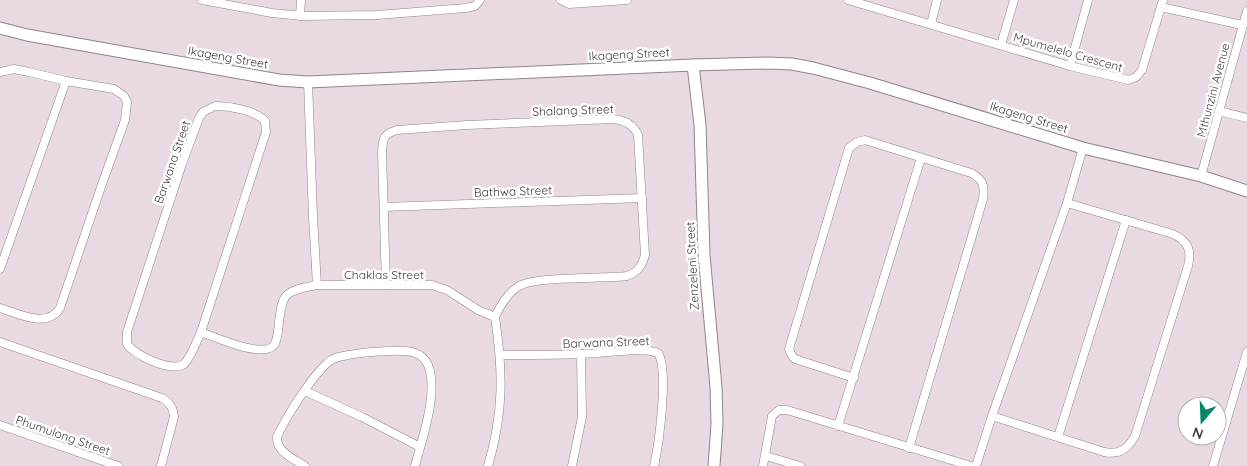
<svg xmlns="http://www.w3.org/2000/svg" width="1247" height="466" font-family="Quicksand,sans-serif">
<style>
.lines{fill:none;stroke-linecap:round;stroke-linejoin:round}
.street-casing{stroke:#91838c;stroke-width:9}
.secondary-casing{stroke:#91838c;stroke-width:13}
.street{stroke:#fff;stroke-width:8}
.secondary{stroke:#fff;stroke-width:11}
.labels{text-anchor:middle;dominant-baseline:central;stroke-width:5;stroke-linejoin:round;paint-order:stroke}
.street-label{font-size:12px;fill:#403a3d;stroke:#fff}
</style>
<rect width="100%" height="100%" fill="#e8d9e2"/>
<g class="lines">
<g class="street-casing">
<g id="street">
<polyline points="202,0 272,13 303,16 377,15 466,8 475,6 480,0"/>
<polyline points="561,0 569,4 627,0"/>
<polyline points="848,0 1070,66 1128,80 1136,77 1142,70 1163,0"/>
<polyline points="1161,7 1242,25"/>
<polyline points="300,16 301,0"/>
<polyline points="931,24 937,0"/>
<polyline points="1001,45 1014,0"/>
<polyline points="1070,66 1088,0"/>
<path d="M 0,72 L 14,69 L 29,72 L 66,81 L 114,89 L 124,96 L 127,102 L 125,120 L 101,187 L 60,308 C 47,329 19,314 0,308"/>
<polyline points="308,82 313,217 317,285"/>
<path d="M 215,106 C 229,106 255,110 265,121 L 266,132 L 201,332 C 196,342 192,356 184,364 C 172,373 134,355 127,344 L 127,332 L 182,164 L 199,118 L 203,112 Z"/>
<polyline points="1219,111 1247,118"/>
<polyline points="1201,176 1247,11"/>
<polyline points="1067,203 1083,148"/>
<polyline points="384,207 642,198"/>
<polyline points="0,269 66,81"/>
<path d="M 386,285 L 382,152 C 383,138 383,134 397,130 L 467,125 L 614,119 C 625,121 633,124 638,135 L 645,255 C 642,266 638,272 627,276 C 604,279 536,276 519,286 C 508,293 500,306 495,317"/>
<path d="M 201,332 C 214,337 264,359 274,345 C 279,338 278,324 280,315 C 281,308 282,299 288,294 C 295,288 308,287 317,285 L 432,285 L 447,290 L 478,310 L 495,317"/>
<path d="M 0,342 L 162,398 C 170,403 173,407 174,417 L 161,466"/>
<path d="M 501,355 C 528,355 555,355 582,354 C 600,354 643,346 658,353 C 669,370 659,444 654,466"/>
<path d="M 854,378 L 795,359 L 792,356 L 789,349 L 849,148 L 857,142 L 865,140 L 971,173 C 983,179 985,186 983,199 L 909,448"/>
<polyline points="305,391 362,417 420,447"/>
<polyline points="0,425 118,466"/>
<polyline points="838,426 921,158"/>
<polyline points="1058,437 1126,220"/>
<polyline points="766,456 800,466"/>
<path d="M 305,466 C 294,459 276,452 277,437 C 287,415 309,381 326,364 C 330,360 337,357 343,356 C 357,353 402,348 415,353 C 422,355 425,359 428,365 C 439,392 422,439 415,466"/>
<path d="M 488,466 C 504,412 503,371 495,317"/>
<polyline points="572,466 582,417 581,354"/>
<polyline points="763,466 772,416 779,410 787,410 971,466"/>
<path d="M 976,466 L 992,416 L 1067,203 L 1173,234 C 1188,241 1192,250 1188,266 L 1135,436 C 1127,450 1119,455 1104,452 L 992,416"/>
<polyline points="1213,466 1247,352"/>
</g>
</g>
<g class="secondary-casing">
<g id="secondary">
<polyline points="0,28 27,35 279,80 308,82 693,65 768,63 792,64 813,68 870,83 1083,148 1201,176 1247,191"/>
<polyline points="693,65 700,125 704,255 716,387 717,424 714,466"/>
</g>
</g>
<use href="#street" class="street"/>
<use href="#secondary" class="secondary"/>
</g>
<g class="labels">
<g class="street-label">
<text transform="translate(1068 52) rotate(16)">Mpumelelo Crescent</text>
<text transform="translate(629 54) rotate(-3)">Ikageng Street</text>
<text transform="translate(228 57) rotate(10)">Ikageng Street</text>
<text transform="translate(1213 90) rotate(-75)">Mthunzini Avenue</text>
<text transform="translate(573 110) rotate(-2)">Shalang Street</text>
<text transform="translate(1029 117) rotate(17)">Ikageng Street</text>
<text transform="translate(172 162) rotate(-71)">Barwana Street</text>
<text transform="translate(513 191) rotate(-2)">Bathwa Street</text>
<text transform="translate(692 266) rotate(-93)">Zenzeleni Street</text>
<text x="384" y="274">Chaklas Street</text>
<text transform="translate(606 342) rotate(-2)">Barwana Street</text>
<text transform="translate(63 435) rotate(19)">Phumulong Street</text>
</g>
</g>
<g transform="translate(1202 421) rotate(199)"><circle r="24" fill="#ffffff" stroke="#b3b0b1"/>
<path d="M0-4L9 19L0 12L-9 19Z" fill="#038567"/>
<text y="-8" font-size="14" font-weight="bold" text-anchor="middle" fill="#403a3d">N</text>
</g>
</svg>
